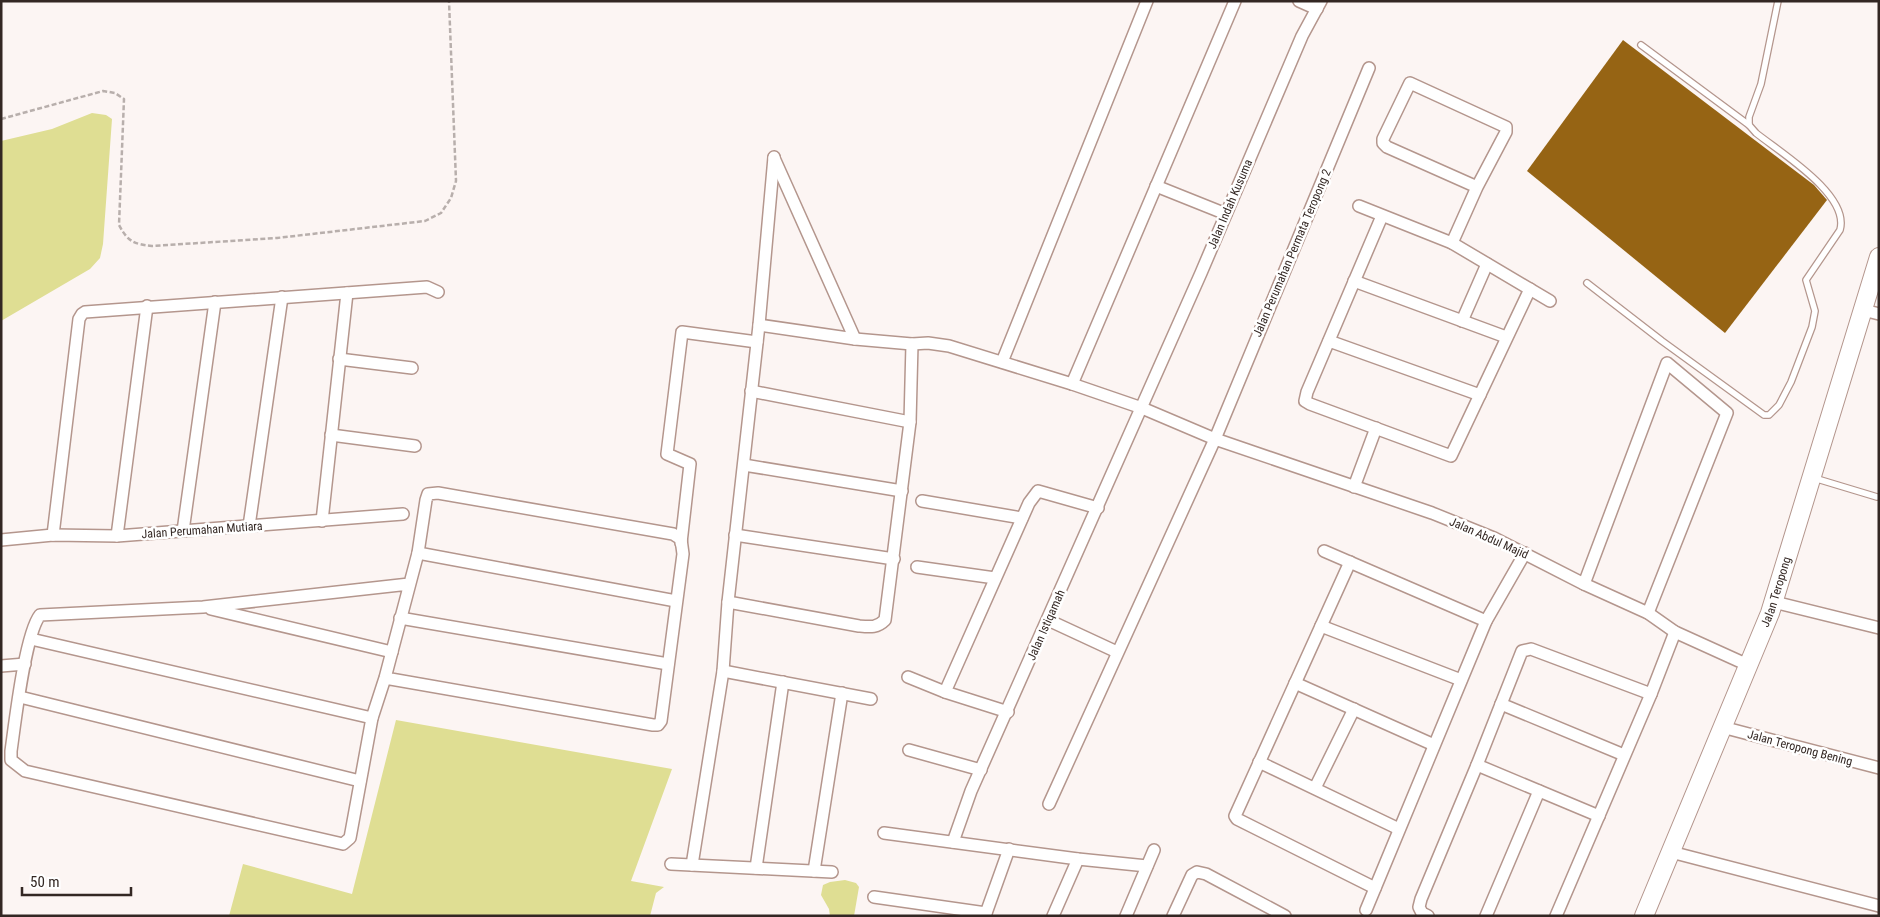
<svg xmlns="http://www.w3.org/2000/svg" width="1880" height="917" font-family="'Roboto Condensed',sans-serif">
<style>
.green{fill:#dfde93}
.building{fill:#966414}
.lines{fill:none;stroke-linecap:round;stroke-linejoin:round}
.service-casing{stroke:#b4968d;stroke-width:8}
.minor-casing{stroke:#b4968d;stroke-width:14}
.primary-casing{stroke:#b4968d;stroke-width:20}
.path{stroke:#b8afac;stroke-width:2.5;stroke-dasharray:5 2.5;stroke-linecap:butt}
.service{stroke:#fff;stroke-width:5.5}
.minor{stroke:#fff;stroke-width:11}
.primary{stroke:#fff;stroke-width:18}
.labels{text-anchor:middle;dominant-baseline:central;stroke-width:5;stroke-linejoin:round;paint-order:stroke}
.street-label{font-size:12px;fill:#332723;stroke:#fff}
</style>
<rect width="100%" height="100%" fill="#fcf5f3"/>
<g class="green">
<polygon points="92,113 106,115 112,119 103,244 100,258 90,269 1,321 1,141 52,129"/>
<polygon points="396,720 672,769 631,881 664,887 656,893 650,916 229,916 243,864 352,894"/>
<polygon points="845,880 856,883 859,887 854,916 830,916 829,909 821,895 823,885 830,882"/>
</g>
<polygon class="building" points="1623,40 1814,185 1827,200 1725,333 1527,171"/>
<g class="lines">
<g class="service-casing">
<g id="service">
<polyline points="1641,45 1749,125"/>
<path d="M 1587,283 L 1662,341 L 1764,415 L 1769,415 L 1779,405 L 1791,382 L 1812,327 L 1815,311 L 1806,280 L 1840,230 C 1850,195 1781,153 1756,133 L 1749,125 L 1749,117 L 1761,84 L 1778,1"/>
<polyline points="1814,478 1877,497"/>
</g>
</g>
<g class="minor-casing">
<g id="minor">
<polyline points="1299,1 1317,9"/>
<polyline points="774,158 855,339"/>
<polyline points="1156,186 1226,214"/>
<polyline points="1359,206 1452,243 1550,301"/>
<polyline points="1382,216 1307,392 1305,401 1310,404 1451,456 1530,289"/>
<polyline points="1452,243 1477,187 1506,132 1506,127 1410,83 1383,139 1383,143 1387,147 1477,187"/>
<polyline points="1354,281 1506,337"/>
<polyline points="1863,310 1879,314"/>
<polyline points="1462,321 1487,264"/>
<polyline points="759,325 855,339 912,344 928,343 949,346 1072,384 1142,408 1215,439 1432,513 1494,538 1584,584 1648,613 1675,632 1750,666"/>
<polyline points="1329,341 1480,395"/>
<polyline points="339,359 412,368"/>
<polyline points="1002,362 1147,1"/>
<polyline points="1072,384 1235,1"/>
<polyline points="751,391 910,422"/>
<polyline points="331,435 415,446"/>
<polyline points="744,465 902,491"/>
<polyline points="1354,487 1376,428"/>
<polyline points="922,501 1022,518"/>
<polyline points="322,521 347,293"/>
<polyline points="249,526 282,297"/>
<polyline points="183,531 215,302"/>
<polyline points="53,535 79,319 82,314 85,312 427,287 438,292"/>
<polyline points="735,535 894,559"/>
<polyline points="117,536 147,306"/>
<polyline points="1,540 53,535 117,536 403,514"/>
<polyline points="681,543 690,464 667,454 682,332 757,342"/>
<polyline points="1324,551 1486,621"/>
<polyline points="418,553 676,601"/>
<polyline points="1350,562 1235,816 1237,819 1375,888"/>
<polyline points="917,567 995,578"/>
<polyline points="1584,584 1667,363 1727,413 1648,613"/>
<path d="M 728,602 L 859,626 C 870,627 877,628 885,620 L 910,422 L 912,344"/>
<polyline points="1774,602 1879,628"/>
<polyline points="211,609 392,652"/>
<polyline points="400,618 668,664"/>
<polyline points="1048,620 1117,652"/>
<polyline points="1321,626 1461,680"/>
<polyline points="31,639 372,718"/>
<polyline points="1,666 25,664"/>
<polyline points="723,671 871,699"/>
<polyline points="908,677 945,692"/>
<path d="M 385,678 L 653,725 L 658,725 L 661,721 L 683,554 L 681,539 L 673,534 L 438,493 L 428,494 L 426,500 L 418,553 L 385,678 L 372,718 L 350,838 L 343,844 L 25,771 L 11,760 L 11,751 C 15,723 25,634 40,615 L 203,607 L 409,584"/>
<polyline points="1295,683 1434,745"/>
<polyline points="20,697 360,781"/>
<polyline points="1501,704 1624,755"/>
<polyline points="1008,712 945,692 1029,503 1038,491 1098,508"/>
<polyline points="1722,727 1879,768"/>
<polyline points="909,750 981,770"/>
<polyline points="1259,762 1399,829"/>
<polyline points="1477,765 1599,816"/>
<polyline points="1315,788 1354,709"/>
<polyline points="1049,804 1215,439 1369,68"/>
<polyline points="884,833 1078,859 1147,866"/>
<polyline points="953,842 971,791 1201,273 1302,36 1321,1"/>
<polyline points="1671,852 1879,906"/>
<polyline points="671,864 832,872"/>
<polyline points="692,865 723,671 728,602 759,325 774,157"/>
<polyline points="756,868 783,682"/>
<polyline points="814,871 842,693"/>
<polyline points="874,897 986,913"/>
<polyline points="1366,910 1486,621 1525,553"/>
<polyline points="985,916 1009,849"/>
<polyline points="1053,916 1078,859"/>
<polyline points="1126,916 1154,850"/>
<polyline points="1173,916 1192,875 1197,872 1206,874 1285,916"/>
<polyline points="1428,916 1422,913 1419,907 1421,899 1477,765 1522,651 1531,649 1651,694"/>
<polyline points="1486,916 1539,791"/>
<polyline points="1556,916 1651,694 1675,632"/>
</g>
</g>
<g class="primary-casing">
<g id="primary">
<path id="s1" d="M 1644,916 L 1770,613 L 1879,257"/>
</g>
</g>
<path class="path" d="M 1,119 L 103,91 L 115,93 L 124,99 L 119,225 C 128,242 134,244 152,246 L 277,238 L 425,221 L 441,213 L 451,198 L 456,181 L 449,1"/>
<use href="#service" class="service"/>
<use href="#minor" class="minor"/>
<use href="#primary" class="primary"/>
</g>
<g class="labels">
<g class="street-label">
<text transform="translate(1230 204) rotate(-67)">Jalan Indah Kusuma</text>
<text transform="translate(1292 253) rotate(-67)">Jalan Perumahan Permata Teropong 2</text>
<text transform="translate(202 530) rotate(-4)">Jalan Perumahan Mutiara</text>
<text transform="translate(1489 538) rotate(24)">Jalan Abdul Majid</text>
<text stroke="none"><textPath href="#s1" startOffset="350">Jalan Teropong</textPath></text>
<text transform="translate(1046 625) rotate(-66)">Jalan Istiqamah</text>
<text transform="translate(1800 748) rotate(15)">Jalan Teropong Bening</text>
</g>
</g>
<rect width="1880" height="917" fill="none" stroke="#332723" stroke-width="5"/>
<path d="M22 887v8h109v-8" fill="none" stroke="#332723" stroke-width="2.5"/>
<text x="30" y="887" font-size="15" fill="#332723" stroke="#ffffff" stroke-width="4" paint-order="stroke">50 m</text>
</svg>
